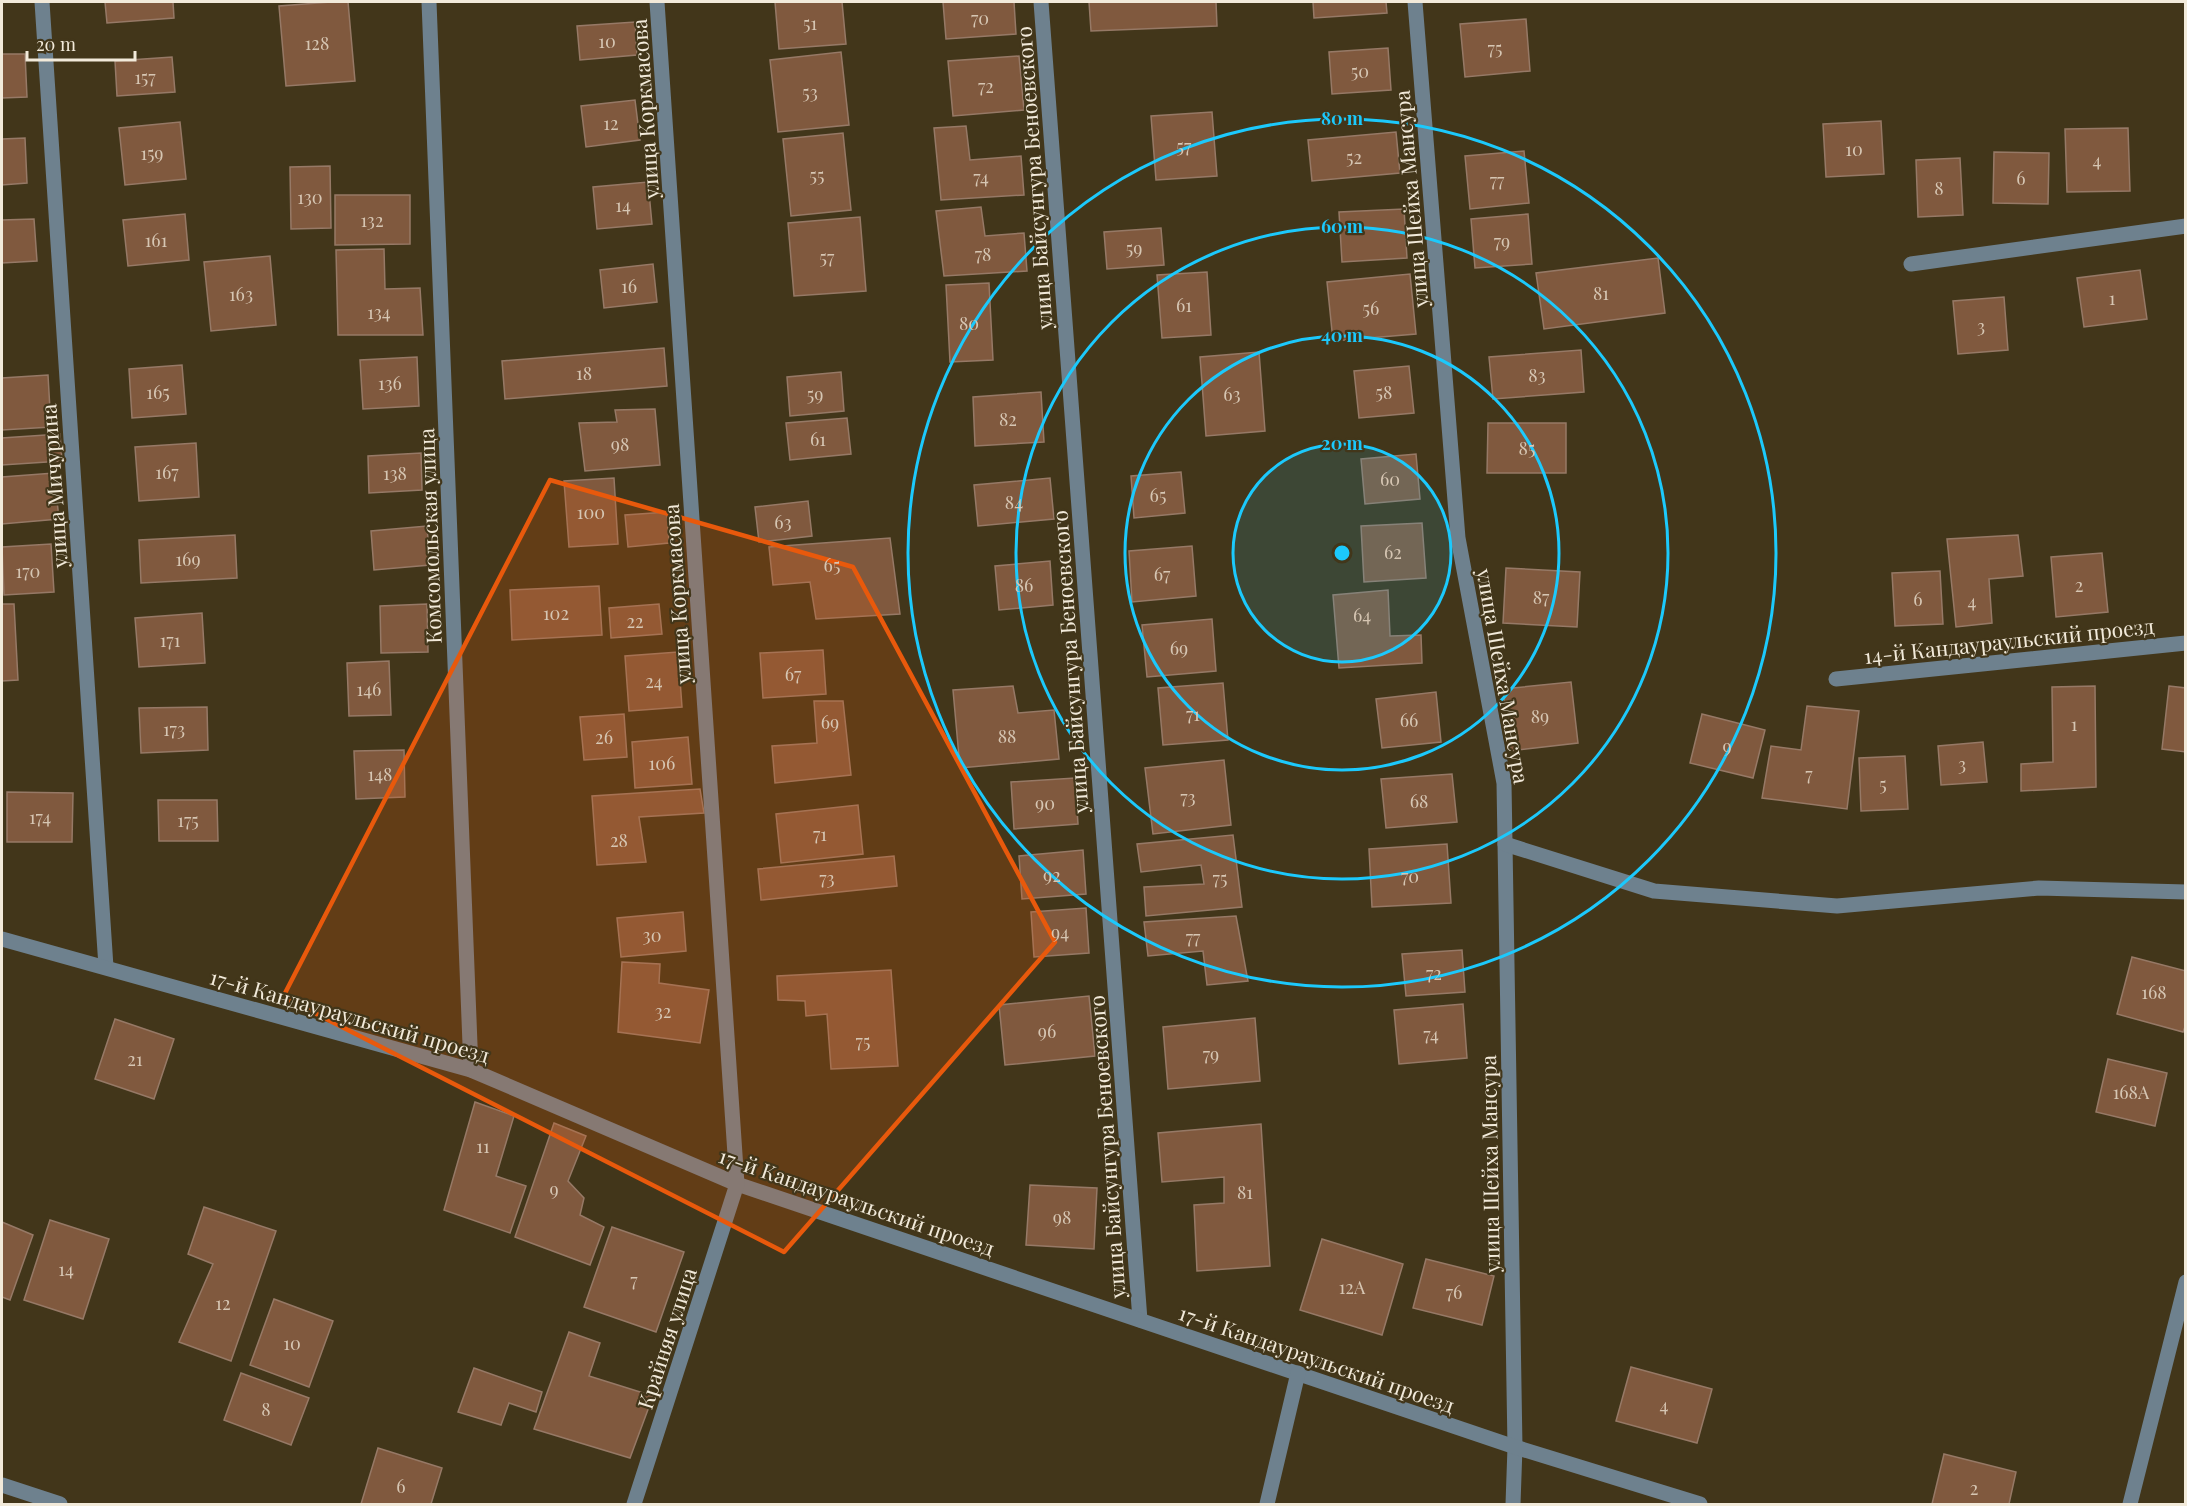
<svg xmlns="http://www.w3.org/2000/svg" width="2187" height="1506" font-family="'Playfair Display',serif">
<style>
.building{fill:#80593e;stroke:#967966;stroke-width:1.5}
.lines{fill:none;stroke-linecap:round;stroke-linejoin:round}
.minor{stroke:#6e818e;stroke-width:15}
.marked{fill:#e8590c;fill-opacity:0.2;stroke:#e8590c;stroke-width:4.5;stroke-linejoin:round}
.ring{fill:none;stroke:#1cc9fc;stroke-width:3}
.labels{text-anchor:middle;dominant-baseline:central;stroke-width:4.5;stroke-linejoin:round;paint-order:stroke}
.number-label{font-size:18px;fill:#d6c6b3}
.street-label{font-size:21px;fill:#f2eada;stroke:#42361a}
.centre{fill:#1cc9fc;stroke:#42361a;stroke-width:3}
.ring-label{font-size:18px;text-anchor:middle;font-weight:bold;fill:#1cc9fc;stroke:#42361a;stroke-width:4.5;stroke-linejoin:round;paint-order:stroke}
</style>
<rect width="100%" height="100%" fill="#42361a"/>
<g class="building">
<polygon points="105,2 173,2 174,18 107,23"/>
<polygon points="331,2 348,2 355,81 286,86 279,6"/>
<polygon points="775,2 842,2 846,44 779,49"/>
<polygon points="943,2 1014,2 1016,34 946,39"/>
<polygon points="1089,2 1216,2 1217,26 1091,31"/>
<polygon points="1313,2 1386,2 1387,13 1314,18"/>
<polygon points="1526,19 1530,71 1465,77 1460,24"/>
<polygon points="635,22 637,55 580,60 577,26"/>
<polygon points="1388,48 1391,90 1332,94 1329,52"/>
<polygon points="841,52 849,125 778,132 770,60"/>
<polygon points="2,54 25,54 27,97 2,98"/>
<polygon points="1019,56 1024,110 953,116 948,61"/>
<polygon points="172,57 175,92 117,96 115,61"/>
<polygon points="635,100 640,140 586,147 581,106"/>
<polygon points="1212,112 1217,176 1156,180 1151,116"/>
<polygon points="1881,121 1884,174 1826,177 1823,124"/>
<polygon points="180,122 186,179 125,185 119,128"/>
<polygon points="966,126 970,160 1021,156 1024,195 941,200 934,128"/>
<polygon points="2128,128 2130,191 2067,192 2065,129"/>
<polygon points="1396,132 1400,173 1312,181 1308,140"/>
<polygon points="843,133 851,210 791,216 783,139"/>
<polygon points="25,138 27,183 2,185 2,139"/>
<polygon points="1524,151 1529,203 1470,209 1465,156"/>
<polygon points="1994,152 2049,153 2048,204 1993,203"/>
<polygon points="1960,158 1963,215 1918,217 1916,160"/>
<polygon points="330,166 331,228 291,229 290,167"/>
<polygon points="648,182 652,224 597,229 593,187"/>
<polygon points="335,195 410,195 410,244 335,245"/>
<polygon points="981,207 985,236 1024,233 1027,271 944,276 936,211"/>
<polygon points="1404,209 1407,258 1342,262 1339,212"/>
<polygon points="185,214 189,260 128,266 123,220"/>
<polygon points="1528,214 1532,264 1475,268 1471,219"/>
<polygon points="860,217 866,291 794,296 788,223"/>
<polygon points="34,219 37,261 2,263 2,220"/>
<polygon points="1161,228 1164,265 1107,269 1104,232"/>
<polygon points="384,249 385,289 420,288 423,335 338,335 336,250"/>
<polygon points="270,256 276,325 211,331 204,262"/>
<polygon points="1658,258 1665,313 1544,329 1536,273"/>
<polygon points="653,264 657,302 604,308 600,270"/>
<polygon points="2140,270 2147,319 2084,327 2077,278"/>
<polygon points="1207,272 1211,335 1162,338 1157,275"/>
<polygon points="1410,274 1416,334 1333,341 1327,282"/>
<polygon points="989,283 993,360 950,362 946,285"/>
<polygon points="2004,297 2008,350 1958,354 1953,301"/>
<polygon points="664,348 667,386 505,399 502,361"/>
<polygon points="1581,350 1584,392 1493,399 1489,357"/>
<polygon points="1259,352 1265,431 1206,436 1200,357"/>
<polygon points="417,357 419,406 363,409 360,360"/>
<polygon points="182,365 186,414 132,418 129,369"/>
<polygon points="1409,366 1414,413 1359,418 1354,371"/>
<polygon points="841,372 844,411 790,416 787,377"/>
<polygon points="48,375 51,427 2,430 2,378"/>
<polygon points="1041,392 1044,442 975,446 973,397"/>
<polygon points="655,409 660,465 585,471 579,423 617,422 615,410"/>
<polygon points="847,418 851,454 790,460 786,423"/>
<polygon points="1488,423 1566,423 1566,473 1487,473"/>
<polygon points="60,434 62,461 2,465 2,438"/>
<polygon points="196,443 199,497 139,501 135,447"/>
<polygon points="421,453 422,490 369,493 368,456"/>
<polygon points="1416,454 1420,499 1365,504 1361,459"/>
<polygon points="1181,472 1185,513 1134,518 1131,476"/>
<polygon points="54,473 59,519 2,524 2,477"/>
<polygon points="614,478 618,544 569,547 564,481"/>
<polygon points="1050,478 1054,519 978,526 974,485"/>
<polygon points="808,501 812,536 759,542 755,507"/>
<polygon points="667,512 669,543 628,547 625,515"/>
<polygon points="1422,523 1426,578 1364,582 1361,526"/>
<polygon points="427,526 430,565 374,570 371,531"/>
<polygon points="235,535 237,578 141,583 139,540"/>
<polygon points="2018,535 2023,576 1989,579 1992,623 1956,627 1947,539"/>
<polygon points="890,538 900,614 816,619 810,582 773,585 769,547"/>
<polygon points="51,544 54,592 4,595 2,547"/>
<polygon points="1192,546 1196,596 1132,602 1129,551"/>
<polygon points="2102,553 2108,612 2056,617 2051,557"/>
<polygon points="1050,561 1053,605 999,610 995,566"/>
<polygon points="1506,568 1580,572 1577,627 1503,623"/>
<polygon points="1940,571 1943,624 1895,626 1892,573"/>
<polygon points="599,586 602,635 512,640 510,590"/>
<polygon points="1388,590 1390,636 1421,635 1422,663 1339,668 1333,595"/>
<polygon points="2,604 14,604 18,680 2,681"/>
<polygon points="427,604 428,652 381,653 380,606"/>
<polygon points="659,604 662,634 611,638 609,608"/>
<polygon points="202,613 205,663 139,667 135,618"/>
<polygon points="1212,619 1216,671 1147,677 1142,625"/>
<polygon points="823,650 826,694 763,698 760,653"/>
<polygon points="678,652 682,707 629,711 625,656"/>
<polygon points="389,661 391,715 349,716 347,663"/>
<polygon points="1571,682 1578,743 1510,751 1503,689"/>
<polygon points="1223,683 1228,740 1163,745 1158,688"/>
<polygon points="1013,686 1018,713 1054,710 1059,759 960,768 953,690"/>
<polygon points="2095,686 2096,787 2021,791 2021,764 2053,762 2052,687"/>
<polygon points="2169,686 2186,688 2186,752 2162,749"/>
<polygon points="1436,692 1441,742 1382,748 1376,699"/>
<polygon points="814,701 843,701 851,775 775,783 772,746 817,743"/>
<polygon points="1807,706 1859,711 1847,809 1762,798 1771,746 1801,750"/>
<polygon points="207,707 208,750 141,753 139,708"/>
<polygon points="624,714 627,757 584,760 580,717"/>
<polygon points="1702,714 1765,730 1753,778 1690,763"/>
<polygon points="688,737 692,784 635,788 632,742"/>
<polygon points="1983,742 1987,782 1941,785 1938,746"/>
<polygon points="404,750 405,797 356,799 354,751"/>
<polygon points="1905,756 1908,809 1861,811 1859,758"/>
<polygon points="1224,760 1231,825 1153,834 1145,768"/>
<polygon points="1452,774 1457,822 1386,828 1381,779"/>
<polygon points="1075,778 1078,824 1014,829 1011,782"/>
<polygon points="700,789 704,813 639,817 646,862 597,865 592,796"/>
<polygon points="7,792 73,793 72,842 7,842"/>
<polygon points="158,800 217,800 218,841 159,841"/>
<polygon points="858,805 863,854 781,863 776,814"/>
<polygon points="1233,835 1242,907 1146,916 1144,887 1204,884 1201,865 1141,872 1137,844"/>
<polygon points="1447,844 1451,903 1372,907 1369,849"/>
<polygon points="1083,850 1086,894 1022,899 1019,856"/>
<polygon points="894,856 897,886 761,900 758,869"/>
<polygon points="1086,908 1089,953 1034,957 1031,912"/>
<polygon points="683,912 686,951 621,957 617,918"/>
<polygon points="1236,916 1248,981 1207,985 1203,951 1148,956 1144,922"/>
<polygon points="1462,950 1465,992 1406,996 1402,954"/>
<polygon points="2132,957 2186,971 2186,1024 2183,1032 2117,1014"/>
<polygon points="622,962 660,964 659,983 709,990 700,1043 618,1032"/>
<polygon points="891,970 898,1066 831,1069 827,1014 806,1016 805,1001 778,1000 777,976"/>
<polygon points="1089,996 1095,1056 1005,1065 999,1005"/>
<polygon points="1463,1004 1467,1058 1399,1064 1394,1010"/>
<polygon points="1255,1018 1260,1081 1168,1089 1163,1027"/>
<polygon points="115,1019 174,1039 154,1099 95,1079"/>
<polygon points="2108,1059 2167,1073 2155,1126 2096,1112"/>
<polygon points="475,1102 514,1116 496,1176 526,1186 510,1233 444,1210"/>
<polygon points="554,1123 586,1136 568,1181 584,1198 580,1215 604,1227 590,1265 515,1237"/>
<polygon points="1261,1124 1270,1266 1197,1271 1194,1205 1224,1203 1224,1177 1162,1182 1158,1133"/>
<polygon points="1030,1185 1097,1188 1094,1249 1026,1245"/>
<polygon points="204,1207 276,1231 231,1361 179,1342 213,1264 188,1254"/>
<polygon points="50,1220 109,1239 83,1319 24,1300"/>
<polygon points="2,1222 33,1235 10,1300 2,1297"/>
<polygon points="612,1227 684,1252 656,1332 584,1307"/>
<polygon points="1322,1239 1403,1264 1382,1335 1300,1310"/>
<polygon points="1426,1259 1494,1276 1482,1325 1413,1308"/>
<polygon points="274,1299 333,1321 309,1387 250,1365"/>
<polygon points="569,1332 600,1343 589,1376 653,1396 630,1458 534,1429"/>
<polygon points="1631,1367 1712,1389 1697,1443 1616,1421"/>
<polygon points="474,1368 542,1392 536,1412 509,1403 501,1425 458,1412"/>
<polygon points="241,1373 309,1398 291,1445 224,1420"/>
<polygon points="378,1448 442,1468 431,1504 361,1504"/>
<polygon points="1944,1454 2016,1472 2009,1504 1932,1504"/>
</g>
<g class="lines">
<g class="minor">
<polyline points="42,2 106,967"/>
<polyline points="429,2 471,1070"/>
<polyline points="1041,2 1140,1320"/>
<polyline points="1415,2 1458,538 1504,783 1515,1447 1513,1504"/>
<polyline points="1911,264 2186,226"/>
<polyline points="1836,679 2186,643"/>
<polyline points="1505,844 1654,891 1837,906 2039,888 2186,892"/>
<polyline points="2,939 471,1070 737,1184 1515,1447 1700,1504"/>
<polyline points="2,1485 60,1504"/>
<polyline points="634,1504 737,1184 657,2"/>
<polyline points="1267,1504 1298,1373"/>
<polyline points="2130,1504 2186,1282"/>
</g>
</g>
<path class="marked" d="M 550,480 L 853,567 L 1055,942 L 784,1252 L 283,997 Z"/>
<circle cx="1342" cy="553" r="109" fill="#1cc9fc" fill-opacity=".12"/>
<g class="ring">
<circle cx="1342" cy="553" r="109"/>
<circle cx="1342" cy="553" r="217"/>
<circle cx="1342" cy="553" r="326"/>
<circle cx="1342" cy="553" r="434"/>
</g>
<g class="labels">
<g class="number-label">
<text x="980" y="18">70</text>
<text x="810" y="23">51</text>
<text x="607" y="41">10</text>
<text x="317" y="43">128</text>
<text x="1495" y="48">75</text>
<text x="1360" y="71">50</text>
<text x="145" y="77">157</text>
<text x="986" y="86">72</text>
<text x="810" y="92">53</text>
<text x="611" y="123">12</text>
<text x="1184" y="146">57</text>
<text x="1854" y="149">10</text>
<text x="152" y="153">159</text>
<text x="1354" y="157">52</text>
<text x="2097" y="160">4</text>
<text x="817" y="175">55</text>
<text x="981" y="177">74</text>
<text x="2021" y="178">6</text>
<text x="1497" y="180">77</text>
<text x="1939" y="188">8</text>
<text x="310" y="197">130</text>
<text x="623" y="205">14</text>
<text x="372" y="220">132</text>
<text x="156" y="240">161</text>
<text x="1502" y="241">79</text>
<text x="1134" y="248">59</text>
<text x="983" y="254">78</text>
<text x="827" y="257">57</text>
<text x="629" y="286">16</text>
<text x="1601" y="293">81</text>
<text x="241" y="294">163</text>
<text x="2112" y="298">1</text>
<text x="1184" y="305">61</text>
<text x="1371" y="308">56</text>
<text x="379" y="312">134</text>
<text x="969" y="323">80</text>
<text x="1981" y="326">3</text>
<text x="584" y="373">18</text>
<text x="1537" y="375">83</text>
<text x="390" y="383">136</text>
<text x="158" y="392">165</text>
<text x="1384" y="392">58</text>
<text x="815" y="394">59</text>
<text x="1232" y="394">63</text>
<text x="1008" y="419">82</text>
<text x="818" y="439">61</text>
<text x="620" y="444">98</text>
<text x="1527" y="448">85</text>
<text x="167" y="472">167</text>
<text x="395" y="473">138</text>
<text x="1390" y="479">60</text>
<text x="1158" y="495">65</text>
<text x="1014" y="502">84</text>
<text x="591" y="512">100</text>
<text x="783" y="522">63</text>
<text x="1393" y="552">62</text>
<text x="188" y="559">169</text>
<text x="832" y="565">65</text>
<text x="28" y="571">170</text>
<text x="1162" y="574">67</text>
<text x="1024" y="585">86</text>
<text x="2079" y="585">2</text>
<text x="1541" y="597">87</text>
<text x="1918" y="599">6</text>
<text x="1972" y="601">4</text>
<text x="556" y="613">102</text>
<text x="1362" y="615">64</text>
<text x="635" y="621">22</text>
<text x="170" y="640">171</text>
<text x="1179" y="648">69</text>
<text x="793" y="674">67</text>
<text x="654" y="681">24</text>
<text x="369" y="689">146</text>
<text x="1193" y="714">71</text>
<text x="1540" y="716">89</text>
<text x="1409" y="720">66</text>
<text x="830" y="722">69</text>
<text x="2074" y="724">1</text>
<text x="174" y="729">173</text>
<text x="1007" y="736">88</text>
<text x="604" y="737">26</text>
<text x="1727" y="746">9</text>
<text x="662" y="763">106</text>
<text x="1962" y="764">3</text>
<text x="380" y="774">148</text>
<text x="1809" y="774">7</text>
<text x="1883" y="784">5</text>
<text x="1188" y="797">73</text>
<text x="1419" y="801">68</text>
<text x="1045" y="803">90</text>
<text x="40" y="817">174</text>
<text x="188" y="820">175</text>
<text x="820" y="834">71</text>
<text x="619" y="840">28</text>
<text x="1052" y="875">92</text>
<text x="1410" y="876">70</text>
<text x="827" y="878">73</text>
<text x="1220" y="878">75</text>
<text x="1060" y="932">94</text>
<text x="652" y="935">30</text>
<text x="1193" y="937">77</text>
<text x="1434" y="973">72</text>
<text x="2154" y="992">168</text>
<text x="663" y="1011">32</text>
<text x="1047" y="1031">96</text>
<text x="1431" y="1034">74</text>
<text x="863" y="1041">75</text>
<text x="1211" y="1054">79</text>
<text x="135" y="1059">21</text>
<text x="2131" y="1092">168А</text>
<text x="483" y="1146">11</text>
<text x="554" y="1189">9</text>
<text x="1245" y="1192">81</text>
<text x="1062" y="1217">98</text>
<text x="66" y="1269">14</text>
<text x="634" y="1280">7</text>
<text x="1352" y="1287">12А</text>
<text x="1454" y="1292">76</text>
<text x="223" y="1303">12</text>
<text x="292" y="1343">10</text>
<text x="1664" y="1405">4</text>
<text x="266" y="1409">8</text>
<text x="401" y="1486">6</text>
<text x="1974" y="1488">2</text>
</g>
<g class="street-label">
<text transform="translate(644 109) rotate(-94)">улица Коркмасова</text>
<text transform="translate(1033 178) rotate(-94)">улица Байсунгура Беноевского</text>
<text transform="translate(1410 199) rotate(-95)">улица Шейха Мансура</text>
<text transform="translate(53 486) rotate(-94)">улица Мичурина</text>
<text transform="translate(429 536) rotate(-92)">Комсомольская улица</text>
<text transform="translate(676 594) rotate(-94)">улица Коркмасова</text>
<text transform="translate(2009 640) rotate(-6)">14-й Кандаураульский проезд</text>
<text transform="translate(1069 662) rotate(-94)">улица Байсунгура Беноевского</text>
<text transform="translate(1504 676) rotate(80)">улица Шейха Мансура</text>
<text transform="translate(350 1015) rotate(16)">17-й Кандаураульский проезд</text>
<text transform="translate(1106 1147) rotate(-94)">улица Байсунгура Беноевского</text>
<text transform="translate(1489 1164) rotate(-91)">улица Шейха Мансура</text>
<text transform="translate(857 1201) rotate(19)">17-й Кандаураульский проезд</text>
<text transform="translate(666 1338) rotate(-72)">Крайняя улица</text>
<text transform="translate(1317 1358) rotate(19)">17-й Кандаураульский проезд</text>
</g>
</g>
<circle cx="1342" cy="553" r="9" class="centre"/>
<g class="ring-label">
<text x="1342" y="125">80 m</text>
<text x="1342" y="233">60 m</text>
<text x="1342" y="342">40 m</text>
<text x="1342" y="450">20 m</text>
</g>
<rect width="2187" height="1506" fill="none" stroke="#f2eada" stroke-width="6"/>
<path d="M27 51v9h108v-9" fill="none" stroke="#f2eada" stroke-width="3"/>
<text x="36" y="51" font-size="18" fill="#f2eada" stroke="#42361a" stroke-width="4.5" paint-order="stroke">20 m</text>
</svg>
